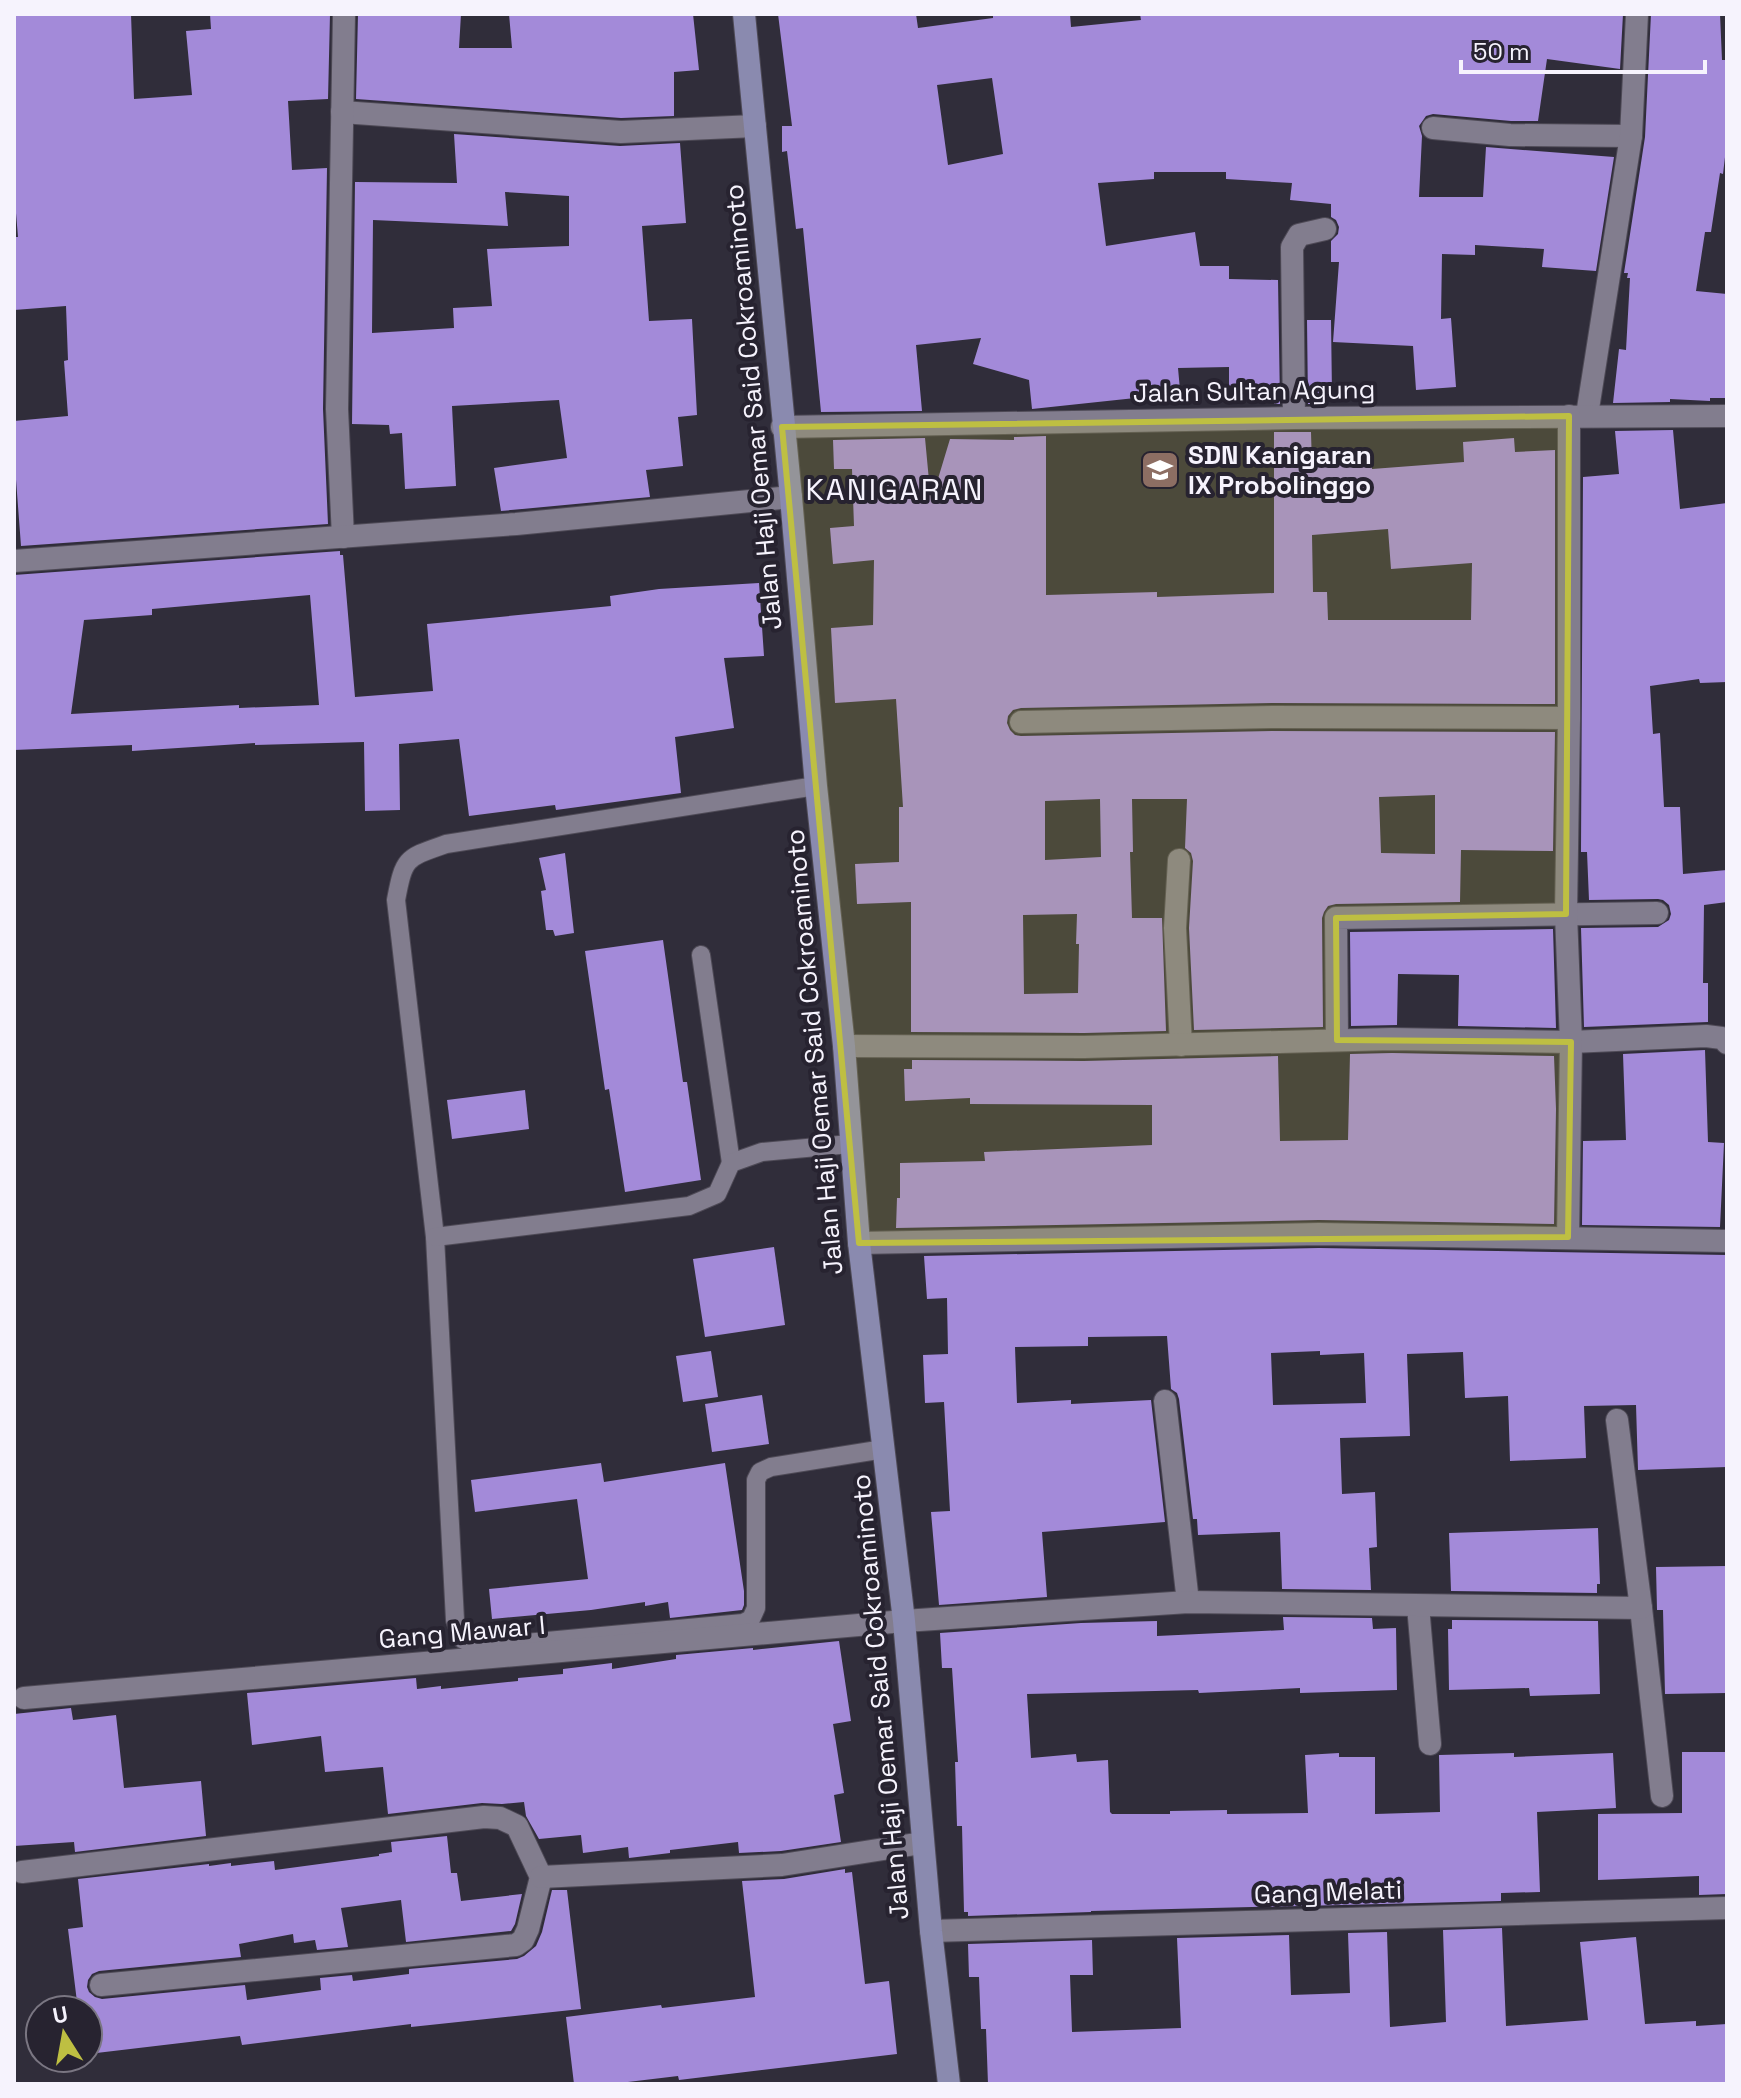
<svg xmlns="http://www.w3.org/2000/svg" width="1741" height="2098" font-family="'Space Grotesk',sans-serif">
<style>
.building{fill:#a38ad9;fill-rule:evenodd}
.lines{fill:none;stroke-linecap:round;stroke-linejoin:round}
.service-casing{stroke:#4e4a56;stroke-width:20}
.minor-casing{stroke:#4e4a56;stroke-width:24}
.secondary-casing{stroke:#4e4a56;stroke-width:24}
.service{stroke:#827d8e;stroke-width:18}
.minor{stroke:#827d8e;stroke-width:22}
.secondary{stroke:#8a8aaf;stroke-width:22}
.marked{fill:#bebf42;fill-opacity:0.2;stroke:#bebf42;stroke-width:6;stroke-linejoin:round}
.labels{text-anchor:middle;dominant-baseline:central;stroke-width:8;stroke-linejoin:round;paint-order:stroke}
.street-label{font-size:26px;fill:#f6f3fd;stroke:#272330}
.poi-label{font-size:26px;font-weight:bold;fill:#f6f3fd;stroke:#272330;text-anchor:start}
.quarter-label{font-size:30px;letter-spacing:2px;fill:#f6f3fd;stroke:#272330}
</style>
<rect width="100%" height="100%" fill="#302d3a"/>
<g class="building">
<polygon points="14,14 131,14 134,99 192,95 186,31 211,29 210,14 330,14 328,99 288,101 292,170 327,168 323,409 328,524 21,546 14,453 14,421 68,416 64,361 68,360 66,306 14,310 14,237 18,237 14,189"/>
<polygon points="358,14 461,14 459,48 512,48 509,14 693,14 699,70 674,72 674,116 621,118 356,99"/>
<path d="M 778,14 L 916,14 L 918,28 L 993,18 L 993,14 L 1070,14 L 1071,27 L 1141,20 L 1140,14 L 1623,14 L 1620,69 L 1547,59 L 1538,121 L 1511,121 L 1433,114 L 1426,116 L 1419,126 L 1422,136 L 1419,197 L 1483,197 L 1486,147 L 1614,157 L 1596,271 L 1542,267 L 1544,249 L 1475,245 L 1475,255 L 1442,254 L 1441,319 L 1451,318 L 1456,387 L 1416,390 L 1413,346 L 1333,342 L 1339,262 L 1331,262 L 1331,241 L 1338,234 L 1339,227 L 1336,220 L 1331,217 L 1331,204 L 1290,200 L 1292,183 L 1226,179 L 1226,172 L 1154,172 L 1154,179 L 1098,183 L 1106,246 L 1195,232 L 1200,266 L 1229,266 L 1229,279 L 1278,280 L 1280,404 L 1274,404 L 1274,400 L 1229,401 L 1229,367 L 1178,368 L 1181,401 L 1155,403 L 1154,396 L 1032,409 L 1029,380 L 973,364 L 981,338 L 916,345 L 922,411 L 821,412 L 803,228 L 796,229 L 787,151 L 782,152 L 782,126 L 792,126 ZM 992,78 L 1003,154 L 948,165 L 937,85 Z"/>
<polygon points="1651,14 1720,14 1722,60 1727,60 1727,140 1723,174 1720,173 1711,232 1705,232 1696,291 1727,294 1727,398 1710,398 1710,401 1670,399 1670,402 1613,403 1619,349 1626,350 1630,278 1627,278 1628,273 1624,273 1645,137"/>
<path d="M 454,134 L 620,146 L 680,143 L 686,223 L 642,226 L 649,321 L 692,319 L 697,415 L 678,417 L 683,466 L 646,470 L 650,497 L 501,511 L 494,468 L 567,458 L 559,400 L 452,406 L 456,486 L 405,489 L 402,433 L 390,434 L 389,425 L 352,424 L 355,182 L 457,183 ZM 505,192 L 569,196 L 569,246 L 487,249 L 492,306 L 453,308 L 454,328 L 372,333 L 373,220 L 508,226 Z"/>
<polygon points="1307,320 1331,320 1332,395 1311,396 1311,404 1308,404"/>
<polygon points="1673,430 1680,509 1727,503 1727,682 1700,683 1699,679 1650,686 1653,734 1660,733 1664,807 1680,807 1683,874 1727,870 1727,902 1704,905 1703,983 1708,983 1708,1022 1584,1027 1581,928 1658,927 1669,920 1671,914 1669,905 1663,900 1658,899 1589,900 1587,852 1581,852 1583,477 1619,474 1615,431"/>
<path d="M 1274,432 L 1311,432 L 1312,467 L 1372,463 L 1372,469 L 1464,462 L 1463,442 L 1514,438 L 1515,452 L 1555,450 L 1555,704 L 1272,703 L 1021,708 L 1013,710 L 1008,716 L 1007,723 L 1010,730 L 1015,735 L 1021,736 L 1272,731 L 1555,732 L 1553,851 L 1461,850 L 1460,902 L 1336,904 L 1328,906 L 1324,912 L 1322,918 L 1323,1027 L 1194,1030 L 1189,928 L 1193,861 L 1191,853 L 1185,848 L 1187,799 L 1132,799 L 1133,852 L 1130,852 L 1132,918 L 1162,918 L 1166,1031 L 1084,1033 L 911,1032 L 911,902 L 857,904 L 855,864 L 899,862 L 899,807 L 903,807 L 896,699 L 835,703 L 831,628 L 873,625 L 874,560 L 833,564 L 830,528 L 854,526 L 852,469 L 834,469 L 833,440 L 925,438 L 931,502 L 950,439 L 1014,440 L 1014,437 L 1046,436 L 1046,595 L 1157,592 L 1157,597 L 1274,593 ZM 1388,529 L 1391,569 L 1472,563 L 1471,620 L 1328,620 L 1327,592 L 1313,592 L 1312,535 ZM 1435,795 L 1435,854 L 1381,853 L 1379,797 ZM 1100,799 L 1101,857 L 1045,860 L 1045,801 ZM 1077,914 L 1076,944 L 1079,944 L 1078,993 L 1024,994 L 1023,915 Z"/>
<path d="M 340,551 L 340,555 L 343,555 L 355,697 L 433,691 L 427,624 L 611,606 L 610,596 L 659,589 L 759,583 L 764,656 L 724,658 L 734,728 L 675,737 L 681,793 L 556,810 L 555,805 L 469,816 L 459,739 L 399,744 L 400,810 L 365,811 L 364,742 L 255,745 L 255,743 L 132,751 L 132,745 L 14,750 L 14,575 ZM 310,595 L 319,705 L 239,708 L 239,705 L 71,714 L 84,620 L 152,615 L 152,609 Z"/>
<polygon points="565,853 574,933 555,936 553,930 546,930 541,891 546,890 539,858"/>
<polygon points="1553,929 1556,1028 1458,1026 1459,975 1398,974 1397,1025 1351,1026 1350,932"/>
<polygon points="663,940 683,1082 687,1082 701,1180 625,1192 609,1089 605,1090 585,951"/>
<polygon points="1705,1050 1708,1142 1724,1143 1720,1227 1582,1225 1583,1141 1626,1140 1623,1054"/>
<polygon points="1392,1053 1554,1056 1556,1109 1554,1224 1319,1220 896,1228 897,1198 900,1198 900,1163 985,1161 984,1152 1152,1145 1152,1105 970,1104 970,1098 905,1101 904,1069 912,1069 912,1060 1084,1061 1278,1056 1280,1141 1348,1140 1350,1054"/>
<polygon points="525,1090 529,1129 452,1139 447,1100"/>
<polygon points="774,1247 785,1325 705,1337 693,1259"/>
<path d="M 1319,1248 L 1727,1255 L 1727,1467 L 1638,1470 L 1636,1405 L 1584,1406 L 1586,1458 L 1510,1461 L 1508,1396 L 1465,1398 L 1463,1352 L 1407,1354 L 1410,1436 L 1340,1438 L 1342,1494 L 1375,1492 L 1377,1547 L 1369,1548 L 1371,1590 L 1282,1589 L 1280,1532 L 1198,1535 L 1197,1519 L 1193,1519 L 1179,1399 L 1177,1393 L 1171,1389 L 1167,1336 L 1088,1337 L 1088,1346 L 1015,1347 L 1017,1403 L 1071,1400 L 1071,1404 L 1151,1400 L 1165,1522 L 1042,1532 L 1047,1597 L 939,1605 L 931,1512 L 950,1511 L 944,1402 L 925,1403 L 923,1355 L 948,1354 L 947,1298 L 927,1299 L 924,1256 ZM 1320,1351 L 1320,1355 L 1364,1353 L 1366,1403 L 1273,1405 L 1271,1353 Z"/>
<polygon points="711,1351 718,1397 683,1402 676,1356"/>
<polygon points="762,1395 769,1444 712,1452 705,1404"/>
<polygon points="601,1463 604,1482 725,1463 744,1591 744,1605 742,1610 670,1618 668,1602 645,1606 645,1602 591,1610 492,1619 489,1589 588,1579 577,1499 475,1512 471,1480"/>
<polygon points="1598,1528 1600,1584 1597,1584 1597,1593 1451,1591 1449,1533"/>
<polygon points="1727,1566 1727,1693 1665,1694 1663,1610 1657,1610 1656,1567"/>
<polygon points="1283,1617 1372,1618 1373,1629 1396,1628 1397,1690 1300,1693 1300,1688 1199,1693 1198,1690 1027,1694 1031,1758 1076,1754 1077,1762 1108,1760 1110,1812 1112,1814 1170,1814 1170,1811 1227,1810 1227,1814 1308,1813 1305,1755 1339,1753 1339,1757 1375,1757 1375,1814 1440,1812 1439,1755 1514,1753 1514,1757 1613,1753 1616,1808 1537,1812 1540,1892 1501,1893 1501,1901 1091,1911 1091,1912 968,1916 968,1912 964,1912 962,1826 957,1826 955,1762 958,1762 952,1668 942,1668 940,1633 1081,1623 1157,1621 1157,1636 1284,1630"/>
<polygon points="1452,1620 1598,1621 1600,1694 1530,1696 1529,1688 1449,1690 1448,1629 1452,1629"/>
<polygon points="839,1641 851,1721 833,1724 844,1793 834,1795 841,1842 781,1851 739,1853 738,1842 670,1850 670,1853 629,1858 628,1847 583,1853 581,1835 539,1839 526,1816 524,1802 502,1804 482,1803 388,1814 383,1767 325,1772 321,1736 252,1745 247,1693 416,1678 417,1689 441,1686 441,1689 518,1681 518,1678 563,1674 563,1669 612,1663 612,1669 676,1659 676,1655 753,1648 753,1650"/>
<polygon points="71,1708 73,1720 116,1715 124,1788 201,1781 206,1836 75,1852 74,1842 14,1846 14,1714"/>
<polygon points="1682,1752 1727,1752 1727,1894 1699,1895 1699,1876 1598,1880 1598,1814 1682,1813"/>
<polygon points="447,1836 451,1873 457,1873 461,1901 522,1894 515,1924 511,1931 406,1942 401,1900 341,1908 348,1947 317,1950 315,1940 294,1943 293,1934 239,1944 241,1957 99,1971 92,1974 88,1980 87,1987 89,1992 95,1997 102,1999 245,1985 247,2000 321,1990 320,1978 352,1975 353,1981 409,1974 409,1969 517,1959 524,1956 536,1946 542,1932 552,1890 567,1890 581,2009 411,2027 411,2024 242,2045 240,2036 88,2054 88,2010 78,2010 68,1929 83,1927 78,1879 209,1864 209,1866 231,1863 231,1866 274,1861 275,1870 379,1856 379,1854 392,1852 391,1842"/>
<polygon points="845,1869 845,1873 852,1872 865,1984 889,1981 897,2054 679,2080 678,2076 611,2084 574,2084 566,2017 661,2005 662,2008 755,1997 742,1881 784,1879"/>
<polygon points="1502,1928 1506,2026 1588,2020 1580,1942 1636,1937 1645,2024 1696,2021 1696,2026 1727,2024 1727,2084 988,2084 986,2029 981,2029 979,1977 969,1977 968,1944 1092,1940 1093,1975 1070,1975 1072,2032 1181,2028 1177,1938 1289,1935 1291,1995 1350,1993 1348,1933 1387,1932 1390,2027 1446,2022 1443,1930"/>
</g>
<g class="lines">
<g class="service-casing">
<g id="service">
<path d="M 816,786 L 446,844 C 406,858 404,857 396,900 L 435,1237 L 455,1620 L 462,1639 L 480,1647 L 743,1623 L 751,1619 L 756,1608 L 756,1480 L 760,1472 L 771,1467 L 884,1449"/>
<polyline points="701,955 731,1163"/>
<polyline points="435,1237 689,1206 717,1194 731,1163 762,1152 850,1144"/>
</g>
</g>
<g class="minor-casing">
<g id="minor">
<polyline points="342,112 621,132 755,126"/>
<polyline points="1433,128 1510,135 1631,136"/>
<polyline points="1587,415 1631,136 1637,14"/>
<polyline points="1294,418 1292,247 1299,235 1325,229"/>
<polyline points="782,427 1294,418 1727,416"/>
<polyline points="343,537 337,409 344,14"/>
<polyline points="14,561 516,524 791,497"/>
<polyline points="1021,722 1272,717 1569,718"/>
<polyline points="1179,860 1175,928 1181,1045"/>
<polyline points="1337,1040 1336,918 1657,913"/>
<polyline points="844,1046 1084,1047 1392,1039 1571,1042 1706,1036 1722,1038 1727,1043"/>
<polyline points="1568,1237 1571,1042 1566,914 1569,718 1569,416"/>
<polyline points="859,1243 1319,1234 1727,1241"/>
<polyline points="1165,1401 1188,1602"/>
<polyline points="1418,1606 1430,1744"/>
<polyline points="1641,1608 1662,1796"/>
<polyline points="24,1698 904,1621 1188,1602 1641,1608 1617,1420"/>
<polyline points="22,1872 484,1817 500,1818 517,1826 541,1877 528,1929 523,1940 516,1945 101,1985"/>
<polyline points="541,1877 782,1865 922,1843"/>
<polyline points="931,1931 1727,1908"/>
</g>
</g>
<g class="secondary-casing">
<polyline id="secondary" points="744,14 791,497 816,786 844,1046 859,1243 904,1621 931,1931 949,2084"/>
</g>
<use href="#service" class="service"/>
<use href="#minor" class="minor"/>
<use href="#secondary" class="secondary"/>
</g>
<path class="marked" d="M 1569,416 L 1566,914 L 1336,918 L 1337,1040 L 1571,1042 L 1568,1237 L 859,1243 L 782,427 Z"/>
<defs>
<g id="school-square" transform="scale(2)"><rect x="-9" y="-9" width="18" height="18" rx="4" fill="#8d6e63" stroke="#272330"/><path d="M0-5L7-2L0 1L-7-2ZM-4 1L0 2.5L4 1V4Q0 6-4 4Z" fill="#fff"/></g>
</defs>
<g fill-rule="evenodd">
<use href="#school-square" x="1160" y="470"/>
</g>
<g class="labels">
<g class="street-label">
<text transform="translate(1254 391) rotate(-1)">Jalan Sultan Agung</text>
<text transform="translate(753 407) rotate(-95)">Jalan Haji Oemar Said Cokroaminoto</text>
<text transform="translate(814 1052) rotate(-95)">Jalan Haji Oemar Said Cokroaminoto</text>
<text transform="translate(462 1632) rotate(-5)">Gang Mawar I</text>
<text transform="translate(880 1697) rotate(-95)">Jalan Haji Oemar Said Cokroaminoto</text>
<text transform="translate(1328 1892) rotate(-2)">Gang Melati</text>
</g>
<g class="poi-label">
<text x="1188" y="455">SDN Kanigaran<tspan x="1188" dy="30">IX Probolinggo</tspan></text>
</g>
<g class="quarter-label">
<text x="895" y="489">KANIGARAN</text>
</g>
</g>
<rect width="1741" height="2098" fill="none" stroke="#f6f3fd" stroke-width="32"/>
<g transform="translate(64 2034) rotate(349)"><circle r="38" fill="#272330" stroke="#7a7682" stroke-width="2"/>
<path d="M0-6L14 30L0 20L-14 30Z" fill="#bebf42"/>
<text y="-12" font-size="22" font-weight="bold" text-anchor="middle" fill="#f6f3fd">U</text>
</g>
<path d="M1461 60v12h244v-12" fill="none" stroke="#f6f3fd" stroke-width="4"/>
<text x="1473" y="60" font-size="24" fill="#f6f3fd" stroke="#272330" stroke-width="6" paint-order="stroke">50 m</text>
</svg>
